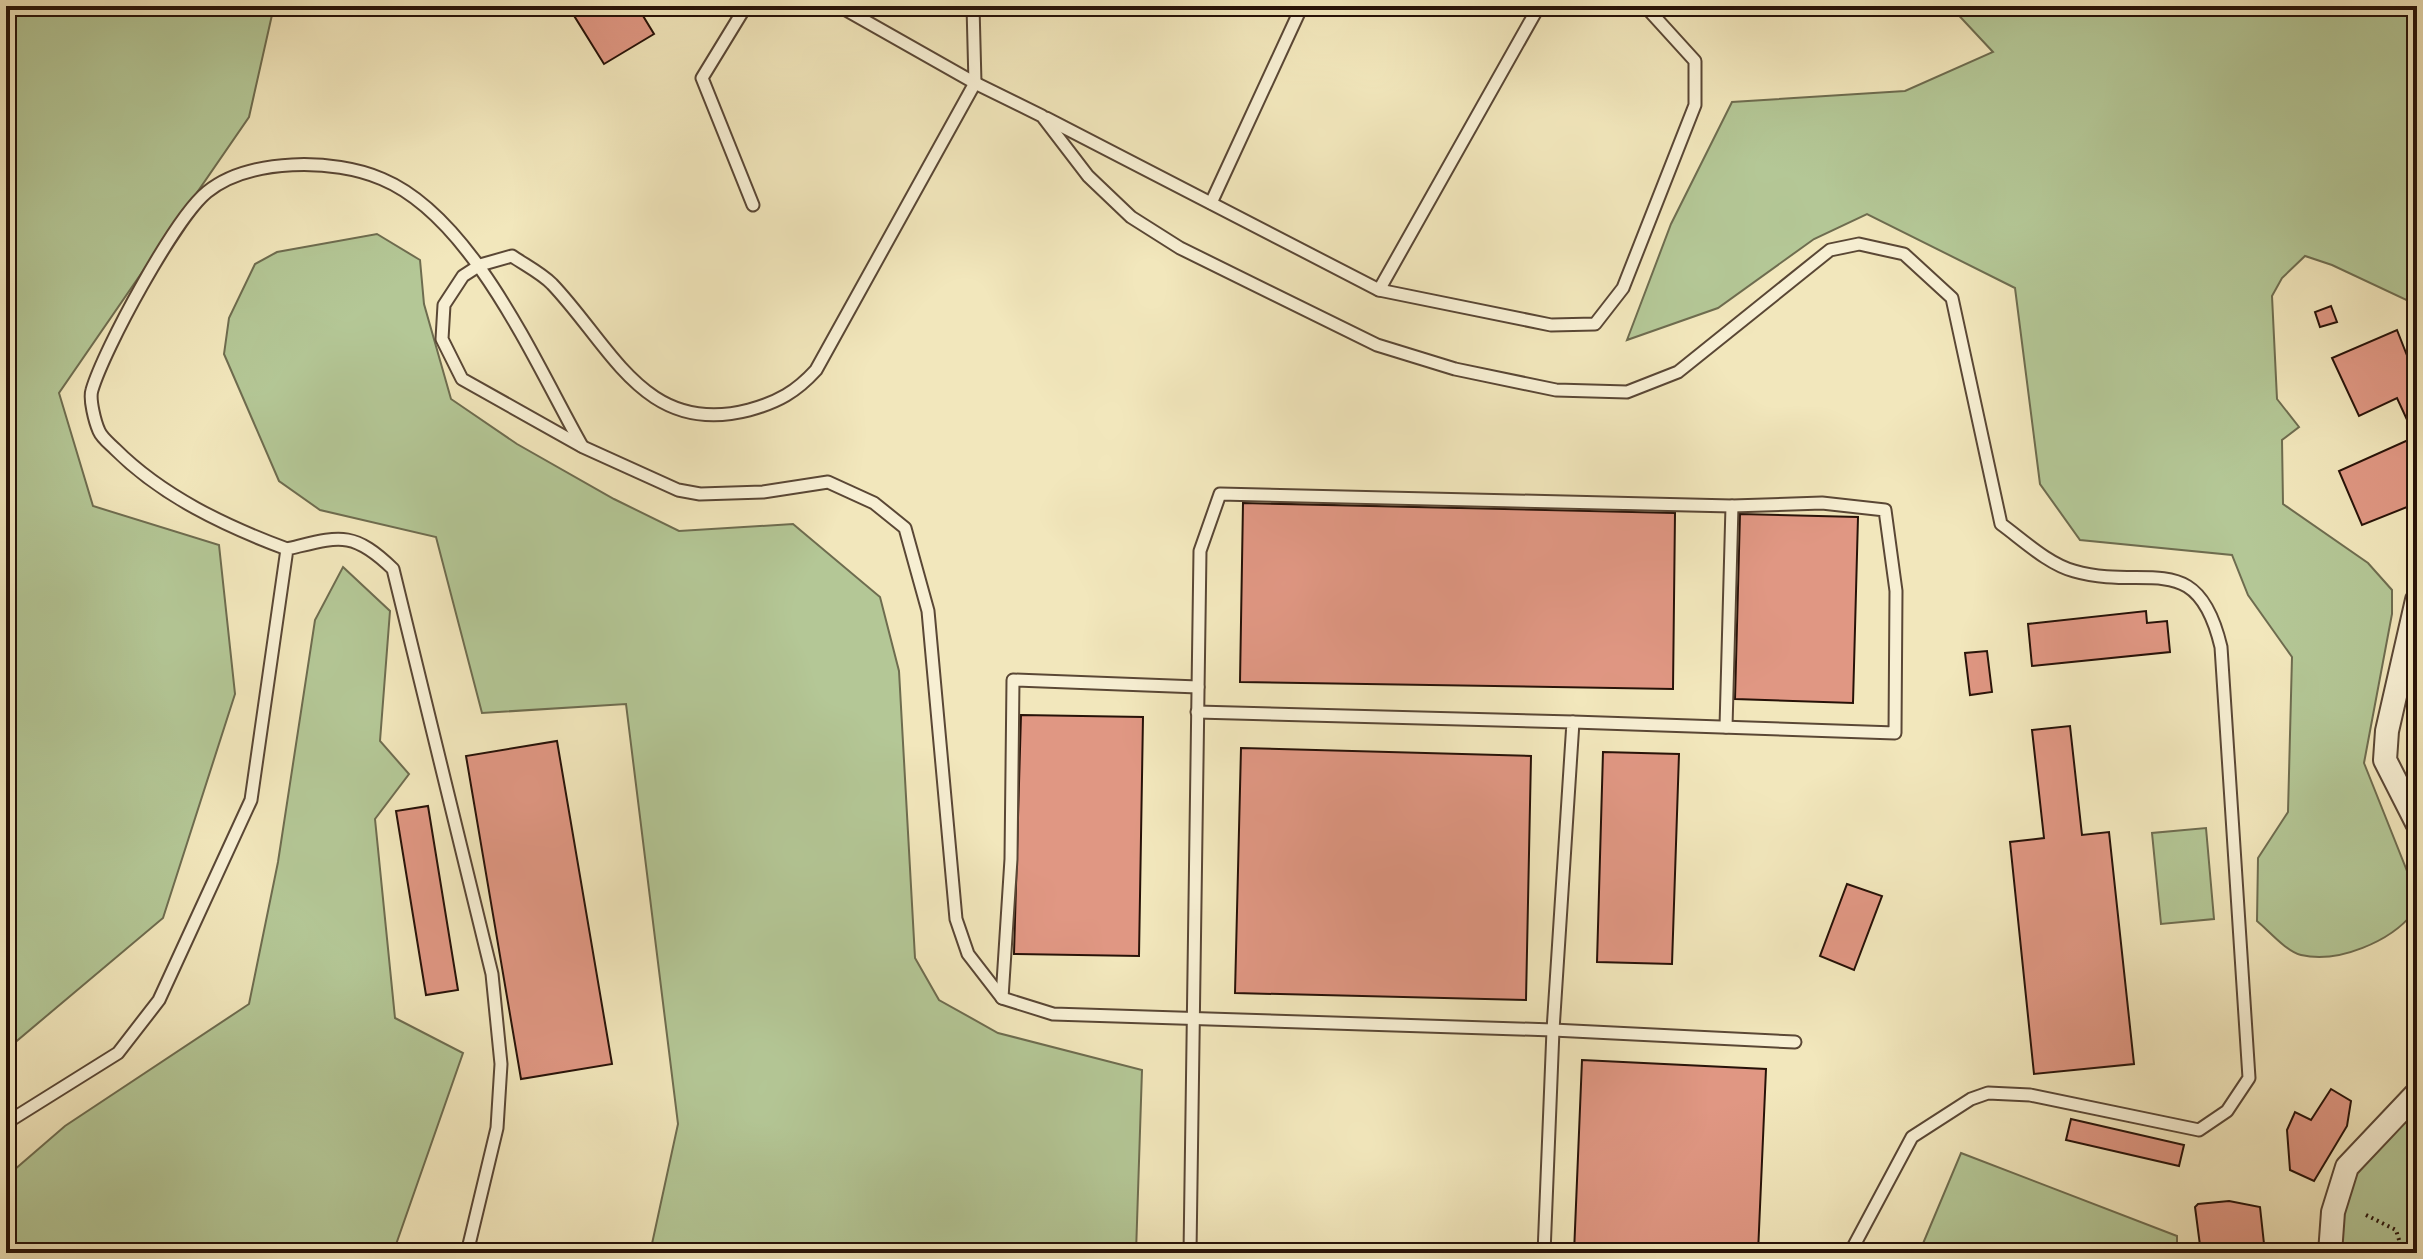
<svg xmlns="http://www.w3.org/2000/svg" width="2423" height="1259" font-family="'Libre Caslon Text',serif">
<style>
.green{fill:#b4c796;stroke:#6e6c4f;stroke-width:2}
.building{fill:#e09783;stroke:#271208;stroke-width:2}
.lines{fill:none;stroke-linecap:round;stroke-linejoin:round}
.service-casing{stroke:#5a4735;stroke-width:15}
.minor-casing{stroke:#5a4735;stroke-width:26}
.path{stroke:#271208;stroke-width:4;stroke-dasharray:2 4;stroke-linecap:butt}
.service{stroke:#f7efd3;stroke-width:11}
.minor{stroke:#f7efd3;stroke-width:22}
</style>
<rect width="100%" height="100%" fill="#f2e7bc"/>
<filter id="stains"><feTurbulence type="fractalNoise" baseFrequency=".0025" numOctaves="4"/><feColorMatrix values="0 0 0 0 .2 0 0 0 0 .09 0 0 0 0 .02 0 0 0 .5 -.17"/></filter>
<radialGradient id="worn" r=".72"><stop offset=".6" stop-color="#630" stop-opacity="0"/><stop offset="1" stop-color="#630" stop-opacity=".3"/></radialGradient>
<g class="green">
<polygon points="6,6 274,6 249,117 59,393 93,506 219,545 235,694 163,918 6,1050"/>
<path d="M 1950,6 L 2417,6 L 2417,305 L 2332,265 L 2305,256 L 2282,278 L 2272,296 L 2277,399 L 2299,427 L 2282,440 L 2283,504 L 2368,563 L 2392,590 L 2392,614 L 2364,763 L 2407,871 L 2413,913 C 2391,941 2338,964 2301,955 C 2287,952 2269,931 2257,921 L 2258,858 L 2288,812 L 2292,657 L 2248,595 L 2232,555 L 2080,540 L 2040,484 L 2015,288 L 1867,214 L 1814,239 L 1718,308 L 1627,340 L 1671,224 L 1732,102 L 1905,91 L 1993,52 Z"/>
<polygon points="377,234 420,260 424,304 451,399 517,444 614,499 679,531 793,524 880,597 899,671 915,958 939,1000 998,1033 1142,1070 1136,1253 650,1253 678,1124 626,704 482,713 436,537 320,510 279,481 224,354 229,318 255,264 277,252"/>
<polygon points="343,567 390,611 380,741 409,774 375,819 395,1018 463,1053 393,1253 6,1253 6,1177 65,1126 249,1004 278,862 315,620"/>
<polygon points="2206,828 2214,919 2161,924 2152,833"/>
<polygon points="2417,1104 2417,1253 2334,1253 2348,1177"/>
<polygon points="1961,1153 2177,1236 2177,1253 1919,1253"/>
</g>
<g class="building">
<polygon points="587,6 637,6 654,34 604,64 573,14"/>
<polygon points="2331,306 2337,322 2320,327 2315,312"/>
<polygon points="2397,330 2417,381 2417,503 2362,525 2339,471 2415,437 2397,398 2359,416 2332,358"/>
<polygon points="1243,503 1675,513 1673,689 1240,682"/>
<polygon points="1740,514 1858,517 1853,703 1735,699"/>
<polygon points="2146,611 2147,623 2167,621 2170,652 2032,666 2028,624"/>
<polygon points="1987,651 1992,692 1970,695 1965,653"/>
<polygon points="1021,715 1143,717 1139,956 1014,954"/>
<polygon points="2070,726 2082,835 2109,832 2134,1064 2034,1074 2010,842 2044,838 2032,730"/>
<polygon points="557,741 612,1064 521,1079 466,756"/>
<polygon points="1241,748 1531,756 1526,1000 1235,993"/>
<polygon points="1603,752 1679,754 1672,964 1597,962"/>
<polygon points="428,806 458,990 426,995 396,811"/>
<polygon points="1847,884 1882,896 1854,970 1820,956"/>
<polygon points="1582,1060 1766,1069 1758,1253 1574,1253"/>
<polygon points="2331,1089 2351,1101 2347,1126 2314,1181 2290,1170 2287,1130 2295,1112 2311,1120"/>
<polygon points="2071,1119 2184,1145 2179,1166 2066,1140"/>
<polygon points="2229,1201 2260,1207 2265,1253 2201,1253 2195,1207 2198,1204"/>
</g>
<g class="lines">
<g class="service-casing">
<g id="service">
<polyline points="746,6 702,78 753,205"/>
<path d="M 839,6 L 975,83 L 1042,116 L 1088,176 L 1131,217 L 1180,248 L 1377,345 L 1455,369 L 1556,390 L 1627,392 L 1678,372 L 1830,250 L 1859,244 L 1904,254 L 1952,298 L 2001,524 C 2023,540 2048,564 2074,571 C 2147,592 2197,546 2221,647 L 2249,1078 L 2227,1111 L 2199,1130 L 2030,1095 L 1988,1093 L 1971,1099 L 1912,1137 L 1850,1253"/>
<path d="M 973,6 L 975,83 L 816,370 C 796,392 778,402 749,410 C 645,437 612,347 552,284 C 541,273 525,265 512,256 L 480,265 L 463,276 L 444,305 L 442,339 L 462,379 L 583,447 L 678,490 L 700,494 L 763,492 L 828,482 L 874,503 L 905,528 L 928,611 L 956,919 L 968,954 L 1002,998 L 1053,1014 L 1553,1030 L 1795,1042"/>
<polyline points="1046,118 1379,290 1551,325 1595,324 1623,288 1695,105 1695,61 1645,6"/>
<polyline points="1211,203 1302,6"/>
<polyline points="1379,290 1539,6"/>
<path d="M 287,549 C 225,526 162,496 115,449 C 110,444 102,438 99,431 C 95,422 89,399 92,390 C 104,349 175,218 207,192 C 249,158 334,158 382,179 C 473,217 535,363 582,446"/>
<polyline points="1197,712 1573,722 1553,1030 1544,1253"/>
<polyline points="1726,727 1732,506"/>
<polyline points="1002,998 1011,859 1013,680 1198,687"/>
<path d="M 6,1123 L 118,1053 L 159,1000 L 251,800 L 287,549 C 338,537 352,529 393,569 L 492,974 L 501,1064 L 497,1128 L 467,1253"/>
<polyline points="1190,1253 1200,551 1220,494 1732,506 1822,503 1885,510 1896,591 1895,733 1573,722"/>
</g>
</g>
<g class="minor-casing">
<g id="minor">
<polyline points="2417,600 2387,731 2385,760 2417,823"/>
<polyline points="2330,1253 2333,1212 2347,1167 2417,1093"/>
</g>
</g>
<polyline class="path" points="2366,1215 2396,1230 2403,1253"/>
<use href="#service" class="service"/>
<use href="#minor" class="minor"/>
</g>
<rect width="2423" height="1259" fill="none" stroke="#f2e7bc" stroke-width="32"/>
<rect x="8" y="8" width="2407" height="1243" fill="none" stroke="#271208" stroke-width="4"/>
<rect x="16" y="16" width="2391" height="1227" fill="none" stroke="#271208" stroke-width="2"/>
<rect width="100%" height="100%" filter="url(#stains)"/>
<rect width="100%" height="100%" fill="url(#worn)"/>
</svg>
